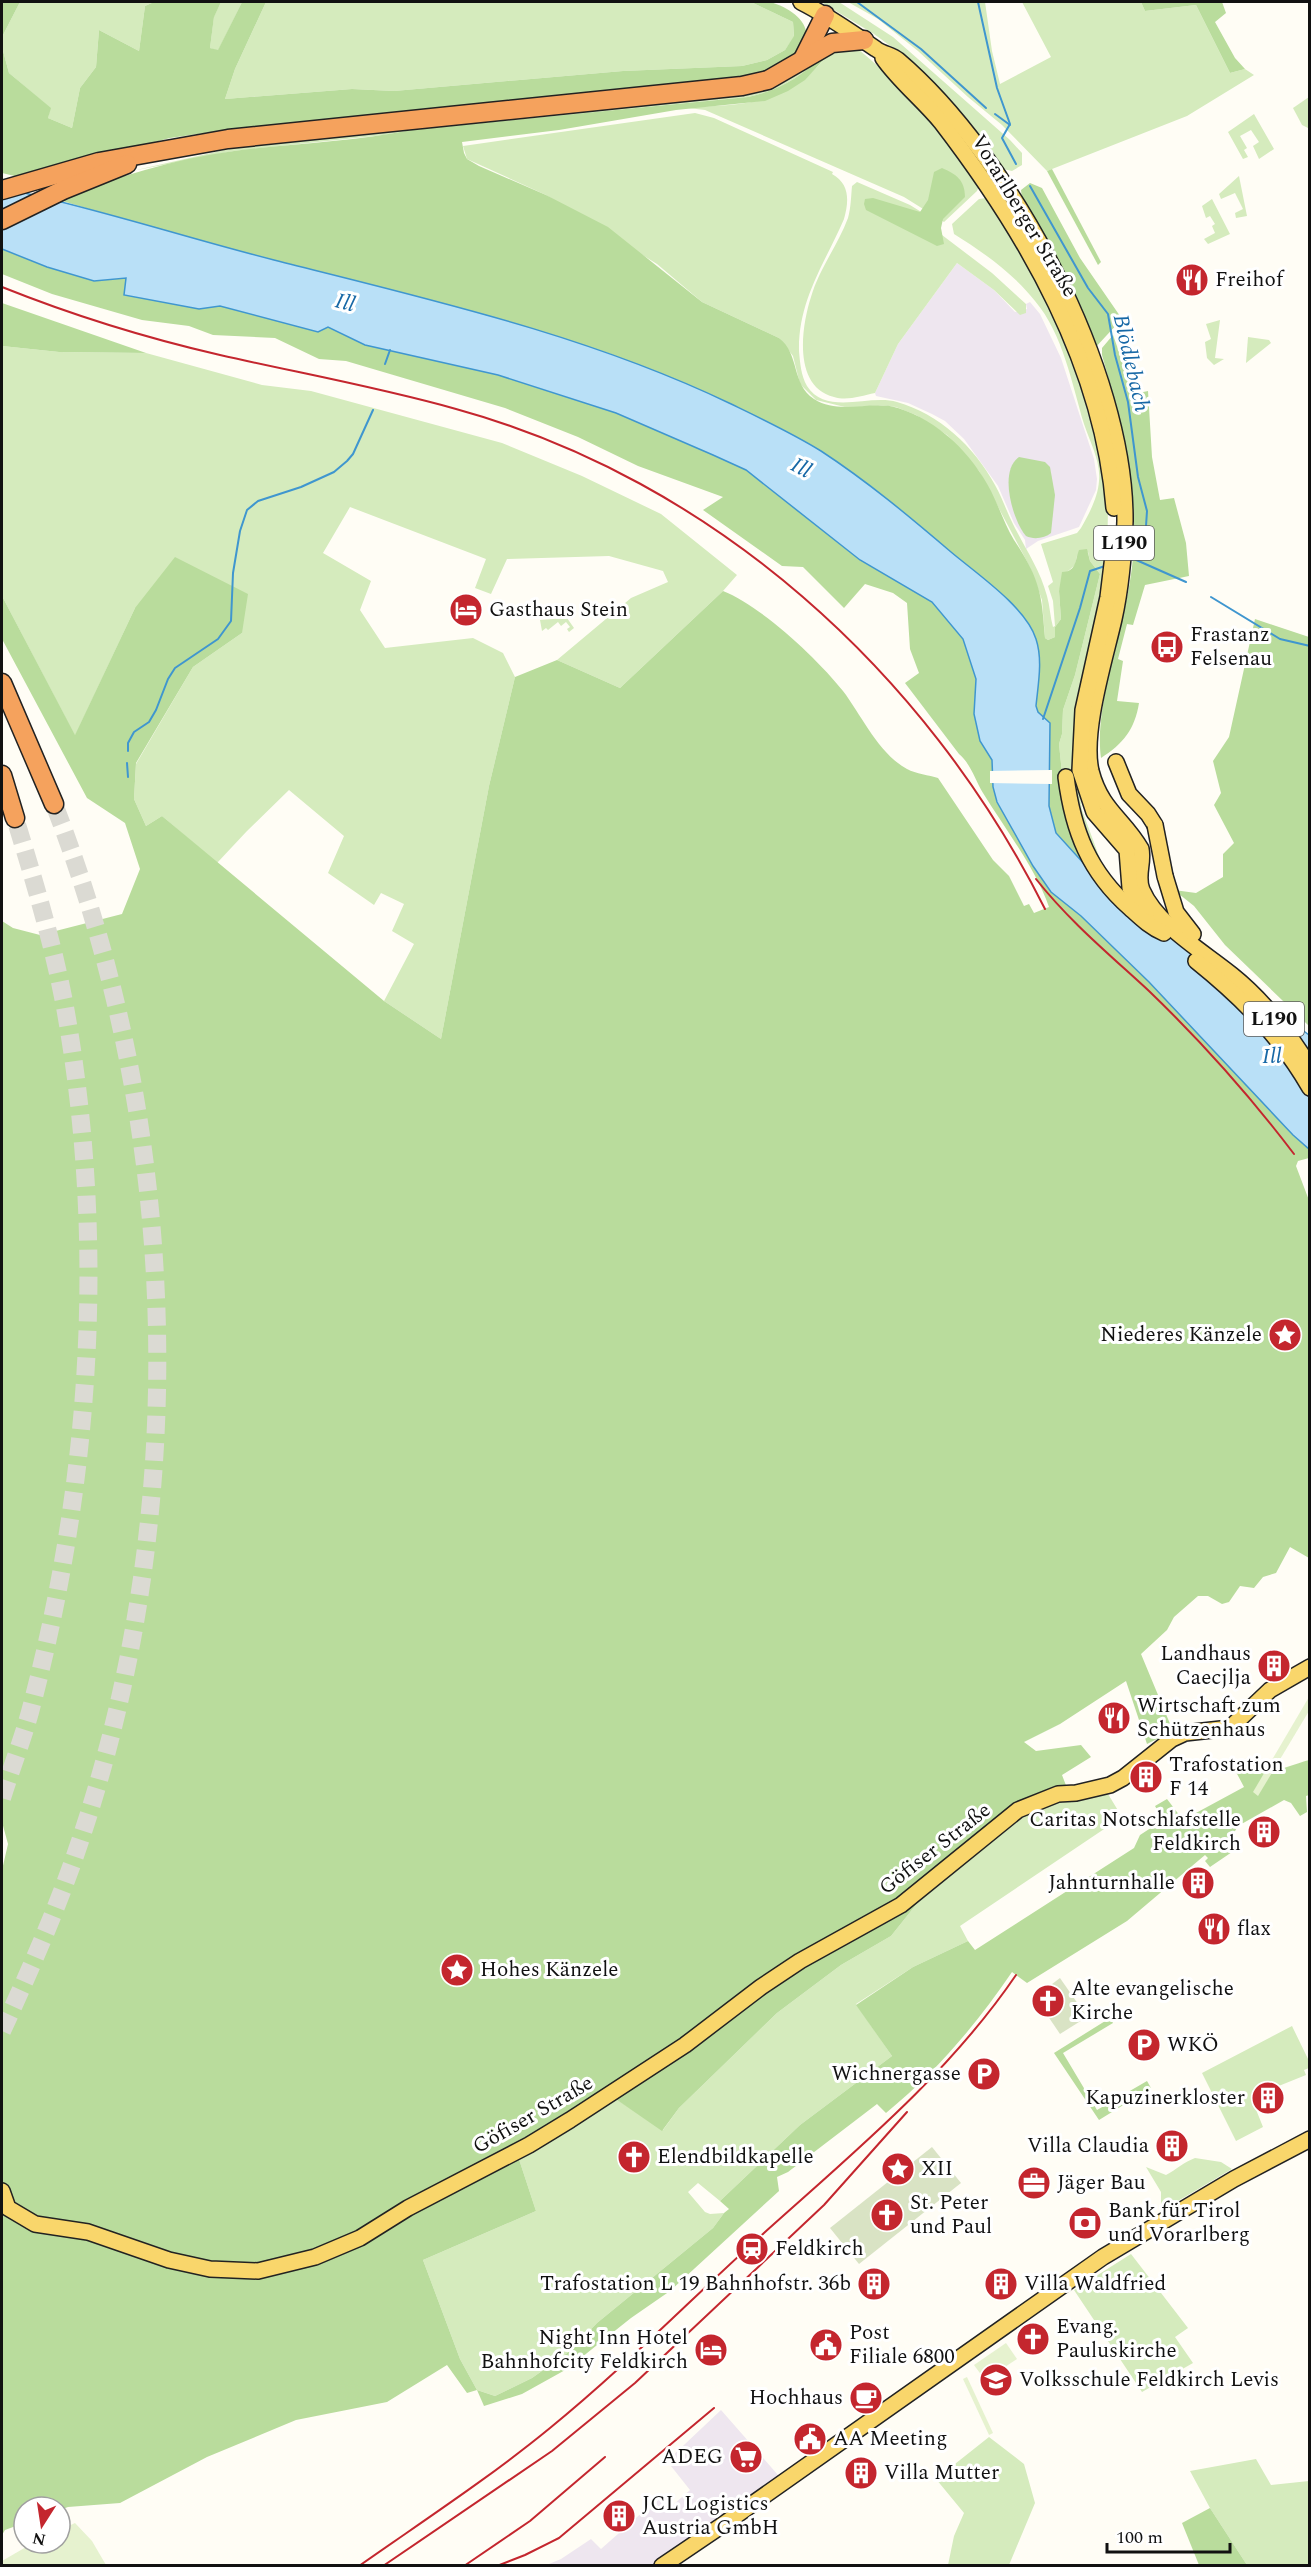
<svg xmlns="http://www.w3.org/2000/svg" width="1311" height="2567" font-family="Spectral,serif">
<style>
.industrial{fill:#eee6ef}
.green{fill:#d5ebbd}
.forest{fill:#b9dc9c}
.cemetery{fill:#d9e3c4}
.pitch{fill:#e6f2cf}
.water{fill:#b9e0f7;stroke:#3f96cf;stroke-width:1.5}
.pier{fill:#fffdf5}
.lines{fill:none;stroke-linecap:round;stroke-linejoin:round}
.stream{stroke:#3f96cf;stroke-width:2}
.highway-tunnel{stroke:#dbdad3;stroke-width:18;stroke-dasharray:18 9;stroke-linecap:butt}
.major-casing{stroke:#222;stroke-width:18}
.highway-casing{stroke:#222;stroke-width:21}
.major{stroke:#f9d66b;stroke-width:15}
.highway{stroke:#f5a25d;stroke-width:18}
.rail{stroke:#c4262e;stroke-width:2}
.major-bridge-casing{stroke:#222;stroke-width:18;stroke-linecap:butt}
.major-bridge{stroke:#f9d66b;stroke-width:15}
.labels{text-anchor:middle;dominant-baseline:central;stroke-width:6;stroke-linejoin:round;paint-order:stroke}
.shield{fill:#fff;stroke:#585858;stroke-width:1.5}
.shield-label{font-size:20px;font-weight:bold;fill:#111}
.street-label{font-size:21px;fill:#111;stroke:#fff}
.poi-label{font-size:21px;fill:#111;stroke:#fff;text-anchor:start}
.water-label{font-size:22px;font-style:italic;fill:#1768a6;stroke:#fff}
</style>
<rect width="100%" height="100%" fill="#fffdf5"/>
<g class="industrial">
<polygon points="957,263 994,290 1015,312 1027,309 1026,304 1030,302 1040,314 1061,358 1094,459 1097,479 1096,490 1079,527 1038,541 1026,549 1025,540 1014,523 998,486 964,439 945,421 932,414 908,403 876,396 875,393 898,344"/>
<polygon points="721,2410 785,2483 661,2565 544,2566 561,2559 591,2539 601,2549 663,2494 673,2505 690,2490 667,2461"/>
</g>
<g class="green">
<polygon points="20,2 154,2 145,6 139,51 99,30 96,67 80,88 72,128 48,118 50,108 9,73 2,47 2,37"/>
<polygon points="221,2 242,2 218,51 210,48 214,16"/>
<polygon points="266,2 751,2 793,22 794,37 785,50 767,60 742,66 623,71 394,91 352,89 225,99 235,69"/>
<polygon points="821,2 839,2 893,37 1010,140 1022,153 1022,165 1012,171 1003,169 953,105 900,53 874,34"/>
<polygon points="848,2 985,2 992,51 1000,84 1051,57 1022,2 1141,2 1145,11 1196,5 1230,73 1245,69 1254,75 1187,116 1047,171 1002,125 968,97 918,51 878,19"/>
<path d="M 858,49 C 906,88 943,136 979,186 L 977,191 L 944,222 L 904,197 L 705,110 L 688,108 C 749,103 784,107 827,56 L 824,54 C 801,77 780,90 748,97 L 411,130 L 384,135 L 234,151 L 132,171 L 233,148 L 775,86 L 798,73 L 821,53 Z"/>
<polygon points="1309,97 1309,127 1308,128 1302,125 1293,108"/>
<path d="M 695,113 L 714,118 L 833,172 L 832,174 C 850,184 849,201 844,219 C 825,263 798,300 799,351 C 800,362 801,376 807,386 C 826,416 869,394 897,402 C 939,414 974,446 995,485 C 1002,497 1006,510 1012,522 C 1024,547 1040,569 1047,596 C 1050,606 1050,617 1053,627 L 1055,626 L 1053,601 L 1048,586 L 1053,582 L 1041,544 L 1077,533 L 1081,528 C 1089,514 1098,497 1099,481 C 1101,462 1090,442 1084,424 C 1072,384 1063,334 1035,301 C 1014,274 983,252 954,234 L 952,224 L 979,199 L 986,198 L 1014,242 L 1049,306 L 1076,367 L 1099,440 L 1108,509 L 1107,560 L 1075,766 L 1082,810 L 1100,859 L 1086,866 L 1064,793 L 1059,744 L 1062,734 L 1063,710 L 1075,675 L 1100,574 L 1090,561 L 1088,552 L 1077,556 L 1075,565 L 1067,572 L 1059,591 L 1061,619 L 1055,627 L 1055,637 L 1048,640 L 1045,638 L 1042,600 L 1030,567 L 979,471 L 947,435 L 916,415 L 896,407 L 880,405 L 849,408 L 816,400 L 800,384 L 793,356 L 779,338 L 702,302 L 657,264 L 546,195 L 467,159 L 463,146 Z"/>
<polygon points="1254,114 1274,149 1259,159 1253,146 1259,142 1251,130 1240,136 1247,148 1244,150 1248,157 1243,159 1228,132"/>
<polygon points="1239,176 1247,216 1236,218 1235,213 1243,209 1235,193 1221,199 1219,194"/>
<path d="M 857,182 L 910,205 L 931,218 L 942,235 L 992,273 L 1026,304 L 1026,313 L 1020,315 L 994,290 L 957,263 L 898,344 L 875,393 C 861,396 847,401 834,397 C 793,387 801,328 811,297 C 819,269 838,245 848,218 C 851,207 851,197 852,186 Z"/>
<polygon points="1212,199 1230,234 1208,244 1204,239 1215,233 1212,226 1215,224 1210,216 1206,218 1202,206"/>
<polygon points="1220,320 1215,358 1224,359 1214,365 1207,358 1205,342 1211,339 1206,324"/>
<polygon points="1248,337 1269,340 1271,343 1246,363"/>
<polygon points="2,346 59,352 146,353 262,385 311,391 502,443 582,476 661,514 737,575 723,591 620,688 557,660 631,598 668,582 663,571 609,556 507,559 491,594 475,588 486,559 350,507 323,553 371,581 360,610 385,648 473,638 503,653 515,677 489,786 441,1039 384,1001 414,944 392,931 404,904 381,893 374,905 328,873 344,836 289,790 247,831 217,863 162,816 146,826 134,799 136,764 193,667 242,633 135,608 75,736 2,596"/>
<polygon points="567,618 574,628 569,632 567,629 570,627 566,622 561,626 558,622 548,630 546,628 542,631 540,620"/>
<polygon points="1108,1794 1122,1817 960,1926 968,1941 913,1967 856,2004 892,2056 800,2125 720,2201 698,2183 688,2192 705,2212 710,2214 724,2213 713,2228 597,2323 570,2351 532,2378 495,2396 477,2390 460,2359 423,2260 536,2211 515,2147 607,2093 663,2130 679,2108 777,2013 841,1965 891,1936 927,1891 1024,1813 1048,1803"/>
<polygon points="1292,2026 1309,2061 1309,2068 1304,2070 1306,2075 1251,2097 1263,2127 1236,2141 1202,2073"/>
<path d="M 1195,2158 L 1221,2162 L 1232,2169 L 1161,2211 L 1161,2192 L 1146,2167 L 1166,2175 C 1177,2169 1184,2162 1195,2158 Z"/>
<polygon points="1131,2254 1188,2328 1175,2337 1193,2363 1142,2392 1074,2290"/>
<polygon points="989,2437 1024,2464 1035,2503 1009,2565 948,2565 954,2536 964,2513 936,2479"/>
<polygon points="1256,2459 1271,2485 1309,2481 1309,2565 1247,2565 1210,2508 1190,2471"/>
</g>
<g class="forest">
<polygon points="2,2 20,2 2,37"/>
<path d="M 154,2 L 221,2 L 214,17 L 210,48 L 218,50 L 242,2 L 266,2 L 235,69 L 225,99 L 352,89 L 394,91 L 623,71 L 742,66 L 767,60 L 785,50 L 794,36 L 793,22 L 751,2 C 756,2 764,0 770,2 C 795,9 821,30 797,55 C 784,69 762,74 745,78 L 239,128 L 170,138 L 19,177 L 2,173 L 2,47 L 9,73 L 51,108 L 48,118 L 72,128 L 80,88 L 96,67 L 99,30 L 139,51 L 145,6 Z"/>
<polygon points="1141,2 1222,2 1226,13 1215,22 1235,58 1245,69 1230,73 1196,5 1145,11"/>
<path d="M 824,54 L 827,56 L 805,80 L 788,91 L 765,101 L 676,110 L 559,130 L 462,142 L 464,153 L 467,159 L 479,166 L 546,195 L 608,227 L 702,302 L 779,338 C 800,354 791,384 814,399 C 841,416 871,399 898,408 C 939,421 972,454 991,491 C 999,507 1005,525 1014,540 C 1023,554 1032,568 1037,584 C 1043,602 1043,619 1045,638 L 1048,640 L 1055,637 L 1055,627 L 1061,619 L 1059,591 L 1062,572 C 1076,572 1075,561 1079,550 L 1087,549 L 1090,561 L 1100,574 L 1075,675 L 1063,710 L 1062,734 L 1059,744 L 1064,793 L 1086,866 L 1056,833 L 1049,806 L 1050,723 L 1038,712 L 1036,706 L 1039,669 L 1032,630 L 1020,615 L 1006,599 L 918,524 L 851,472 L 611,354 L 488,316 L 174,234 L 59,200 C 115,177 174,159 234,151 C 293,143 353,142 411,130 L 748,97 C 780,90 801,77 824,54 Z"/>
<path d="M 942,168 C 956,174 965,180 965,197 L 943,219 L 941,228 L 944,244 L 937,246 L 866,210 L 864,204 L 865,199 L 873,198 L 920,212 L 928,200 L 934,172 Z"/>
<polygon points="1052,169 1101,262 1098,265 1047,171"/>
<path d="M 1030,183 L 1042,188 L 1080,258 L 1120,316 L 1119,322 L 1094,349 C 1079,295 1051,247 1022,199 L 1021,190 Z"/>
<path d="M 2,249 L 47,267 L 94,281 L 127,278 L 124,295 L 199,308 L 220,306 L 318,332 L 328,327 L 365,345 L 498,375 L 616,413 L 713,455 L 746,470 L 860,560 L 932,602 L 963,639 L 976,679 L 974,714 L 980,741 L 992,759 L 993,787 L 997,802 L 1033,866 L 1051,892 L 1081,916 L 1149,982 L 1293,1135 L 1310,1149 L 1309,1158 L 1298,1161 L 1296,1166 L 1310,1203 L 1309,1558 L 1290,1547 L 1276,1573 L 1263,1577 L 1254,1588 L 1240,1586 L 1229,1602 L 1222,1604 L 1208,1596 L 1198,1596 L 1174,1617 L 1167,1630 L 1141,1654 L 1173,1731 L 1147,1744 L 1126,1681 L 1060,1724 L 1024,1742 L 1036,1751 L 1081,1745 L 1091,1757 L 1062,1775 L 1067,1788 L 1043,1794 L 927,1891 L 891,1936 L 841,1965 L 777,2013 L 679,2108 L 662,2131 L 607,2093 L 515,2147 L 536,2211 L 423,2260 L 460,2359 L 477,2390 L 495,2396 L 532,2378 L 570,2351 L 597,2323 L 713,2228 L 724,2213 L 729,2209 L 720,2201 L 800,2125 L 892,2056 L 856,2005 L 913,1967 L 968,1941 L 975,1950 L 1134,1848 L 1140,1835 L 1163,1820 L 1155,1806 L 1167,1799 L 1183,1820 L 1244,1787 L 1235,1770 L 1256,1760 L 1260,1769 C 1280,1772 1291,1765 1309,1760 L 1309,1795 L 1306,1796 L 1307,1812 L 1300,1816 L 1291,1803 L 1284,1800 L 1238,1826 L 1228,1843 L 1232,1852 L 1210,1867 L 1205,1861 L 1208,1858 L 1205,1855 L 1127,1921 L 1027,1983 L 1012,1972 C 976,2025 936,2072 886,2113 L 877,2104 L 788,2172 L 777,2177 L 779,2191 L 670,2291 L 631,2318 L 567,2369 L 522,2394 L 484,2406 L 477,2390 L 467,2393 L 447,2365 L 387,2402 L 296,2420 L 207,2457 L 120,2503 L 68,2507 L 60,2510 L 60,2507 L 24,2507 L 24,2523 L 5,2530 L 2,2535 L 2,1870 L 8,1844 L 2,1822 L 2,921 L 13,928 L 40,935 L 122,914 L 140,869 L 125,823 L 87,798 L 2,639 L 2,596 L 75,735 L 135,608 L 175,557 L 248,594 L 242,633 L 193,667 L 136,763 L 134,799 L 146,826 L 162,816 L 384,1001 L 441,1039 L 489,786 L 515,677 L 557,660 L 620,688 L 723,591 C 761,606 817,658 843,691 C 862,716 878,753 907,769 C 916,774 929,775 938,778 L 993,860 L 1009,876 L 1024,906 L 1029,904 L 1034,913 L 1049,907 C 1035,867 1005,829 983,793 C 975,780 971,764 959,754 L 905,683 L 919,673 L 910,649 L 907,603 L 893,593 L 865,584 L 844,608 L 803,567 L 782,566 L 703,510 L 723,497 L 638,466 L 578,437 L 505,408 L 346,361 L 319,359 L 275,338 L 213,335 L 189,326 L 142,320 L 52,294 L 2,274 Z"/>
<polygon points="2,303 146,353 59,352 2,346"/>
<path d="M 1113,335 L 1134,394 L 1148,391 L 1152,457 L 1160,500 L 1174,498 L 1186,543 L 1189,576 L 1145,585 L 1133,625 L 1127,624 L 1118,659 L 1123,661 L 1117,701 L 1139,703 C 1135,729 1123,744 1101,758 C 1094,709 1122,632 1130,581 C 1143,505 1123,429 1102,355 L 1102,348 Z"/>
<path d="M 1019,457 L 1045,462 L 1050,467 L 1055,495 L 1051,533 C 1045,538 1034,540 1026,536 C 1013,521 998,471 1019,457 Z"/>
<polygon points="1255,619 1309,637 1309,1026 1225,945 1194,906 1174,890 1196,893 1223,877 1223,854 1234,843 1214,805 1221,793 1213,761 1229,737"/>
<polygon points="1110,2018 1113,2023 1063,2053 1097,2110 1147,2081 1151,2088 1099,2120 1054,2053"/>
<polygon points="1210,2508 1247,2565 1199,2565 1182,2523"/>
</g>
<g class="cemetery">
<polygon points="1060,1978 1087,2017 1060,2034 1035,1997"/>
<polygon points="932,2147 961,2183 859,2264 830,2228"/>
</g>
<g class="pitch">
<polygon points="1309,1697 1309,1711 1258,1796 1253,1792"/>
<polygon points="1006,2343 1017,2359 985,2380 974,2365"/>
<polygon points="967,2377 993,2433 989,2435 963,2379"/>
<polygon points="75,2523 92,2541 106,2565 2,2565 2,2561 33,2543 60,2543 60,2530"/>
</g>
<path class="water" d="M 2,188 C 93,207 183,237 274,260 C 427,299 585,334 729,403 C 760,418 792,433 821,451 C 867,481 910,517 951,552 C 977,574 1026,607 1036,639 C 1043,660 1038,685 1036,706 L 1038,712 L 1050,723 L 1049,806 L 1056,833 L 1086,866 L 1309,1035 L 1309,1149 L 1293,1135 L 1149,982 L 1081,916 L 1051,892 L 1033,866 L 997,802 L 993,787 L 992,760 L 980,741 L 974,714 L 976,679 L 963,639 L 932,602 L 860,560 L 746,470 L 713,455 L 616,413 L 498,375 L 365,345 L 328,327 L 318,332 L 220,306 L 199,309 L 124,295 L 126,278 L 94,281 L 47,267 L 2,249 Z"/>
<polygon class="pier" points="1052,770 1052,784 990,783 990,771"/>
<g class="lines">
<g class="stream">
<polyline points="857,2 921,49 986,108"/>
<polyline points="978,2 997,88 1010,124 1002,138 1016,164"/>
<polyline points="995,114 1010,125"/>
<polyline points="1030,186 1088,288 1108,314 1115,355 1128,402 1138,477 1147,511 1146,526 1139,556 1132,560"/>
<polyline points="385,364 390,350"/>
<polyline points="1134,559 1186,582"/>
<polyline points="1211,597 1280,639 1310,646"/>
<polyline points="1043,719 1080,608 1090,571 1105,566"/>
<polyline points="128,751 128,743 134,732 149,722 156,710 168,679 175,668 218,639 231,621 233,573 240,531 247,510 258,501 301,487 334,472 347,461 353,454 373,410"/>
<polyline points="127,763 128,777"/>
<polyline points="23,2527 24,2526"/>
</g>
<g class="highway-tunnel">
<path d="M 2,1798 C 11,1769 22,1741 30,1712 C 91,1482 107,1242 65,1007 C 53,943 34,880 15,818"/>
<path d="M 2,2031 C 32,1966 61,1900 83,1832 C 192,1500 180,1128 54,804"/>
</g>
<g class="major-casing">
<g id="major">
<path d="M 801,2 C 827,15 851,32 876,49 C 883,54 892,55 898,60 C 1011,156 1126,371 1125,521 C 1124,554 1121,587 1114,619 C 1105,659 1082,732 1091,771 C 1101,810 1124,819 1141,849 C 1144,863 1136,876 1142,890 C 1157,925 1204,952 1232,975 C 1262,999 1290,1034 1310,1067"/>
<path d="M 883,58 C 899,81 923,100 941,122 C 1027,234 1103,365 1114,508"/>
<polyline points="1113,556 1108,597 1083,710 1080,770 1094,812 1127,850 1130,888 1146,914"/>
<polyline points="1116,762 1129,794 1148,814 1155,825"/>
<path d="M 1066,777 C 1073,831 1089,872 1130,908 C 1141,918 1150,927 1164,933"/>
<polyline points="1165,876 1176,912 1193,934"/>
<path d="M 1196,961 C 1242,998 1280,1036 1310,1088"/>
<polyline points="2,2191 8,2208 35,2224 88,2232 169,2260 210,2269 258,2271 315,2257 360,2238 408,2208 529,2145 570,2120 685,2045 761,1987 800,1961 901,1905 1018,1810 1058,1794 1076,1793 1110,1785 1123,1778 1172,1739 1185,1733 1230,1728 1270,1690 1310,1667"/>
<polyline points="662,2566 724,2524 1103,2257 1234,2179 1310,2139"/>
</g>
</g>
<g class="highway-casing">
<g id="highway">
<polyline points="803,59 825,15"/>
<polyline points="2,190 99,162 228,139 742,86 768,80 832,43 864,40"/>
<polyline points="2,220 63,190 127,164"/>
<polyline points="2,683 54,804"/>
<polyline points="2,775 15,818"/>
</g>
</g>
<use href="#major" class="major"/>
<use href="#highway" class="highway"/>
<g class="rail">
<path d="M 2,287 C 72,315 146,338 220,355 C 299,373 378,387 456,409 C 714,480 926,672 1045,909"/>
<path d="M 1036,879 C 1069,921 1110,955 1149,991 C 1202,1042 1250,1096 1294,1154"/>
<path d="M 359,2566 C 423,2521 489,2478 550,2428 C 625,2367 692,2298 764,2233 C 853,2153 948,2075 1016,1975"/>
<polyline points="383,2566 552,2451 635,2383 824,2205 907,2112"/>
<polyline points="464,2566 530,2521 605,2457"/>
<polyline points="497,2566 525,2555 559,2538 714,2408"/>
</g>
<g class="major-bridge-casing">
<polyline id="major-bridge" points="1155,825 1165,876"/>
</g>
<use href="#major-bridge" class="major-bridge"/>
</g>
<defs>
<g id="restaurant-disc" transform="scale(1.725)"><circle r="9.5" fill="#c4262e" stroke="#fff"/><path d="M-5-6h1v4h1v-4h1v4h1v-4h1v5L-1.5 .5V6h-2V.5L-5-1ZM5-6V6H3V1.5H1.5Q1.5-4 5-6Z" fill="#fff"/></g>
<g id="hotel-disc" transform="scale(1.725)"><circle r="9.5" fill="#c4262e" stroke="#fff"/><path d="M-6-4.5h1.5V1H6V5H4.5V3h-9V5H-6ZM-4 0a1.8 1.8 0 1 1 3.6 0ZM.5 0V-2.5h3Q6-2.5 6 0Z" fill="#fff"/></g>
<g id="bus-disc" transform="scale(1.725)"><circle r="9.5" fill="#c4262e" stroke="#fff"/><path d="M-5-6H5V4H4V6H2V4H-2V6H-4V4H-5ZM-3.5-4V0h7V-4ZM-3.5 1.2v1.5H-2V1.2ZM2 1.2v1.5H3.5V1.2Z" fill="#fff"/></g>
<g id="sight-disc" transform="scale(1.725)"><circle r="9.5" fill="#c4262e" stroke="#fff"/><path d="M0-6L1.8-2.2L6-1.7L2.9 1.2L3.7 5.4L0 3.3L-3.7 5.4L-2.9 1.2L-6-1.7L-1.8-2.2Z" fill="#fff"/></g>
<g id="building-disc" transform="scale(1.725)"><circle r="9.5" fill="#c4262e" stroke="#fff"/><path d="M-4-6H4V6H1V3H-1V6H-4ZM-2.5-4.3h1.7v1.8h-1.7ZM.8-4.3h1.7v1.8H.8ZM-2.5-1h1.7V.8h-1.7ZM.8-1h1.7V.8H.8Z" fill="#fff"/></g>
<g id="church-disc" transform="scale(1.725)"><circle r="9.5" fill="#c4262e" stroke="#fff"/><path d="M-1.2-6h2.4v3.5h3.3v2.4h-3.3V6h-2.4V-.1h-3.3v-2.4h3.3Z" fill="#fff"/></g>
<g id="parking-disc" transform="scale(1.725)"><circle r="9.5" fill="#c4262e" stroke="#fff"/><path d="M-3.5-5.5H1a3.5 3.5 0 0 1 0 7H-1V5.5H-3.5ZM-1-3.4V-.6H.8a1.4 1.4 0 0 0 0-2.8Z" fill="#fff"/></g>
<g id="office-disc" transform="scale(1.725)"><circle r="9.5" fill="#c4262e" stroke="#fff"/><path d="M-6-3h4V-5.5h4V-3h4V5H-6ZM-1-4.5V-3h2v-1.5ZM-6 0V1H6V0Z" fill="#fff"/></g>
<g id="bank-disc" transform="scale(1.725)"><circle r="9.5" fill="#c4262e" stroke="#fff"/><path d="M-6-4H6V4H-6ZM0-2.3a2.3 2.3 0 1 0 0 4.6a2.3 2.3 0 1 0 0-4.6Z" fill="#fff"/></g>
<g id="station-disc" transform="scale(1.725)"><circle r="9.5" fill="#c4262e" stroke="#fff"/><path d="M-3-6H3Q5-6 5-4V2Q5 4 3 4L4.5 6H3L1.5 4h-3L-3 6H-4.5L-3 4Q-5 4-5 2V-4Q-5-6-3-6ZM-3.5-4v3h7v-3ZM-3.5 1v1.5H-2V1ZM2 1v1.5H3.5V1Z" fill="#fff"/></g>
<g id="civic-disc" transform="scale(1.725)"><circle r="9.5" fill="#c4262e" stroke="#fff"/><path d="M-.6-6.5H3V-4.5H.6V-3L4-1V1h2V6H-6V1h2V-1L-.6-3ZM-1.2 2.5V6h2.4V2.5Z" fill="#fff"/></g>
<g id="school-disc" transform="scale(1.725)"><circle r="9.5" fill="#c4262e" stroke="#fff"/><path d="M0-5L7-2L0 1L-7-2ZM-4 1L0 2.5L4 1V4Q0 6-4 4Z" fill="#fff"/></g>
<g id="cafe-disc" transform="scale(1.725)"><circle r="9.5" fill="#c4262e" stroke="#fff"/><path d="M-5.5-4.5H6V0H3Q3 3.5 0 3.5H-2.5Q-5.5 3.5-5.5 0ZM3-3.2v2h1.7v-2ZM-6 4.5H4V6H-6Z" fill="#fff"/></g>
<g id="supermarket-disc" transform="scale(1.725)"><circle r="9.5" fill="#c4262e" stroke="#fff"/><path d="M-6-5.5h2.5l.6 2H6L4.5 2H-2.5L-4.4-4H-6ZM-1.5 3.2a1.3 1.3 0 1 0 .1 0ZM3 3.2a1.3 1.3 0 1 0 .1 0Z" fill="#fff"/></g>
</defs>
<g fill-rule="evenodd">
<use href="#restaurant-disc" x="1192" y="280"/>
<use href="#hotel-disc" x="466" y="610"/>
<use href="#bus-disc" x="1167" y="647"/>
<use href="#sight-disc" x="1285" y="1335"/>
<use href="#building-disc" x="1274" y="1666"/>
<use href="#restaurant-disc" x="1114" y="1718"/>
<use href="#building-disc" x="1146" y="1777"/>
<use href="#building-disc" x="1264" y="1832"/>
<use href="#building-disc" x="1198" y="1883"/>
<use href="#restaurant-disc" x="1214" y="1929"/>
<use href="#sight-disc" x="457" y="1970"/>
<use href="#church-disc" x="1048" y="2001"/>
<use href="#parking-disc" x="1144" y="2045"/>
<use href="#parking-disc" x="984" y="2074"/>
<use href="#building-disc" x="1268" y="2098"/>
<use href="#building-disc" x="1172" y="2146"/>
<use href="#church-disc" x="634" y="2157"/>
<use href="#sight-disc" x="898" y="2169"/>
<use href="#office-disc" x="1034" y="2183"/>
<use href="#church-disc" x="887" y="2215"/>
<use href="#bank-disc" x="1085" y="2223"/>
<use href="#station-disc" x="752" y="2249"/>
<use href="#building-disc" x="874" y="2284"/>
<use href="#building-disc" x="1001" y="2284"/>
<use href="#church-disc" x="1033" y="2339"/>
<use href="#civic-disc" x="826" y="2345"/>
<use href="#hotel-disc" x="711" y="2350"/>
<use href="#school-disc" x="996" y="2380"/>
<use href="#cafe-disc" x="866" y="2398"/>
<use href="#civic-disc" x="810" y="2439"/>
<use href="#supermarket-disc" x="746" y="2457"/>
<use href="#building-disc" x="861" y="2473"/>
<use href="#building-disc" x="619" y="2516"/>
</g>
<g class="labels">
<g class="shield">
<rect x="1094" y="526" width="60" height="34" rx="4.5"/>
<rect x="1244" y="1002" width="60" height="34" rx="4.5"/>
</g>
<g class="shield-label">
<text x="1124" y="543">L190</text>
<text x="1274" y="1019">L190</text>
</g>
<g class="street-label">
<text transform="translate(1024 216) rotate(59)">Vorarlberger Straße</text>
<text transform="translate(935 1849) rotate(-38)">Göfiser Straße</text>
<text transform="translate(533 2115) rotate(-30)">Göfiser Straße</text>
</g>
<g class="poi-label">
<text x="1215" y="280">Freihof</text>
<text x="489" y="610">Gasthaus Stein</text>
<text x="1190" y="635">Frastanz<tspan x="1190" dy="24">Felsenau</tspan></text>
<text x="1262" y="1335" text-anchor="end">Niederes Känzele</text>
<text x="1251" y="1654" text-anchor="end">Landhaus<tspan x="1251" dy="24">Caecjlja</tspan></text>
<text x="1137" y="1706">Wirtschaft zum<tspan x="1137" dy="24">Schützenhaus</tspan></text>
<text x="1169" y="1765">Trafostation<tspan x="1169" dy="24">F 14</tspan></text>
<text x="1241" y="1820" text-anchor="end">Caritas Notschlafstelle<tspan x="1241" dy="24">Feldkirch</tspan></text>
<text x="1175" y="1883" text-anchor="end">Jahnturnhalle</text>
<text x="1237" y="1929">flax</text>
<text x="480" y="1970">Hohes Känzele</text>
<text x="1071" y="1989">Alte evangelische<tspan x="1071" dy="24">Kirche</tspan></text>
<text x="1167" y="2045">WKÖ</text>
<text x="961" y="2074" text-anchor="end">Wichnergasse</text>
<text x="1245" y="2098" text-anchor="end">Kapuzinerkloster</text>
<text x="1149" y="2146" text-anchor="end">Villa Claudia</text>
<text x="657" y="2157">Elendbildkapelle</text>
<text x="921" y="2169">XII</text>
<text x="1057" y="2183">Jäger Bau</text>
<text x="910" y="2203">St. Peter<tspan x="910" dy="24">und Paul</tspan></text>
<text x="1108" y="2211">Bank für Tirol<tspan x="1108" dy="24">und Vorarlberg</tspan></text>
<text x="775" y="2249">Feldkirch</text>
<text x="851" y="2284" text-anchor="end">Trafostation L 19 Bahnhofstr. 36b</text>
<text x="1024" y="2284">Villa Waldfried</text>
<text x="1056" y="2327">Evang.<tspan x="1056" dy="24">Pauluskirche</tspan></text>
<text x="849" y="2333">Post<tspan x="849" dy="24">Filiale 6800</tspan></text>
<text x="688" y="2338" text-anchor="end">Night Inn Hotel<tspan x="688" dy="24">Bahnhofcity Feldkirch</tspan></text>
<text x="1019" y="2380">Volksschule Feldkirch Levis</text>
<text x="843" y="2398" text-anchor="end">Hochhaus</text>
<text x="833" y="2439">AA Meeting</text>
<text x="723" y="2457" text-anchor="end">ADEG</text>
<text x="884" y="2473">Villa Mutter</text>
<text x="642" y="2504">JCL Logistics<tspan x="642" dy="24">Austria GmbH</tspan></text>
</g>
<g class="water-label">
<text transform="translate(345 303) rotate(15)">Ill</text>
<text transform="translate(1131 363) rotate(77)">Blödlebach</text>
<text transform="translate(801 468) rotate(28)">Ill</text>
<text x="1272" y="1056">Ill</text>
</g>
</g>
<rect width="1311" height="2567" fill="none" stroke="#111111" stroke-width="6"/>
<g transform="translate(42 2525) rotate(192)"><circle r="28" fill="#ffffff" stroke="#a0a0a0" stroke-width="1.5"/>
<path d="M0-4.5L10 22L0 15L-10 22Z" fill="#c4262e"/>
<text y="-9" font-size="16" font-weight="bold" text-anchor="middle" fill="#111111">N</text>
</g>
<path d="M1107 2543v9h123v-9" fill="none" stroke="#111111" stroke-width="3"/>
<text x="1116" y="2543" font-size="18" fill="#111111" stroke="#ffffff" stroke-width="4.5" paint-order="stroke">100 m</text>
</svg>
